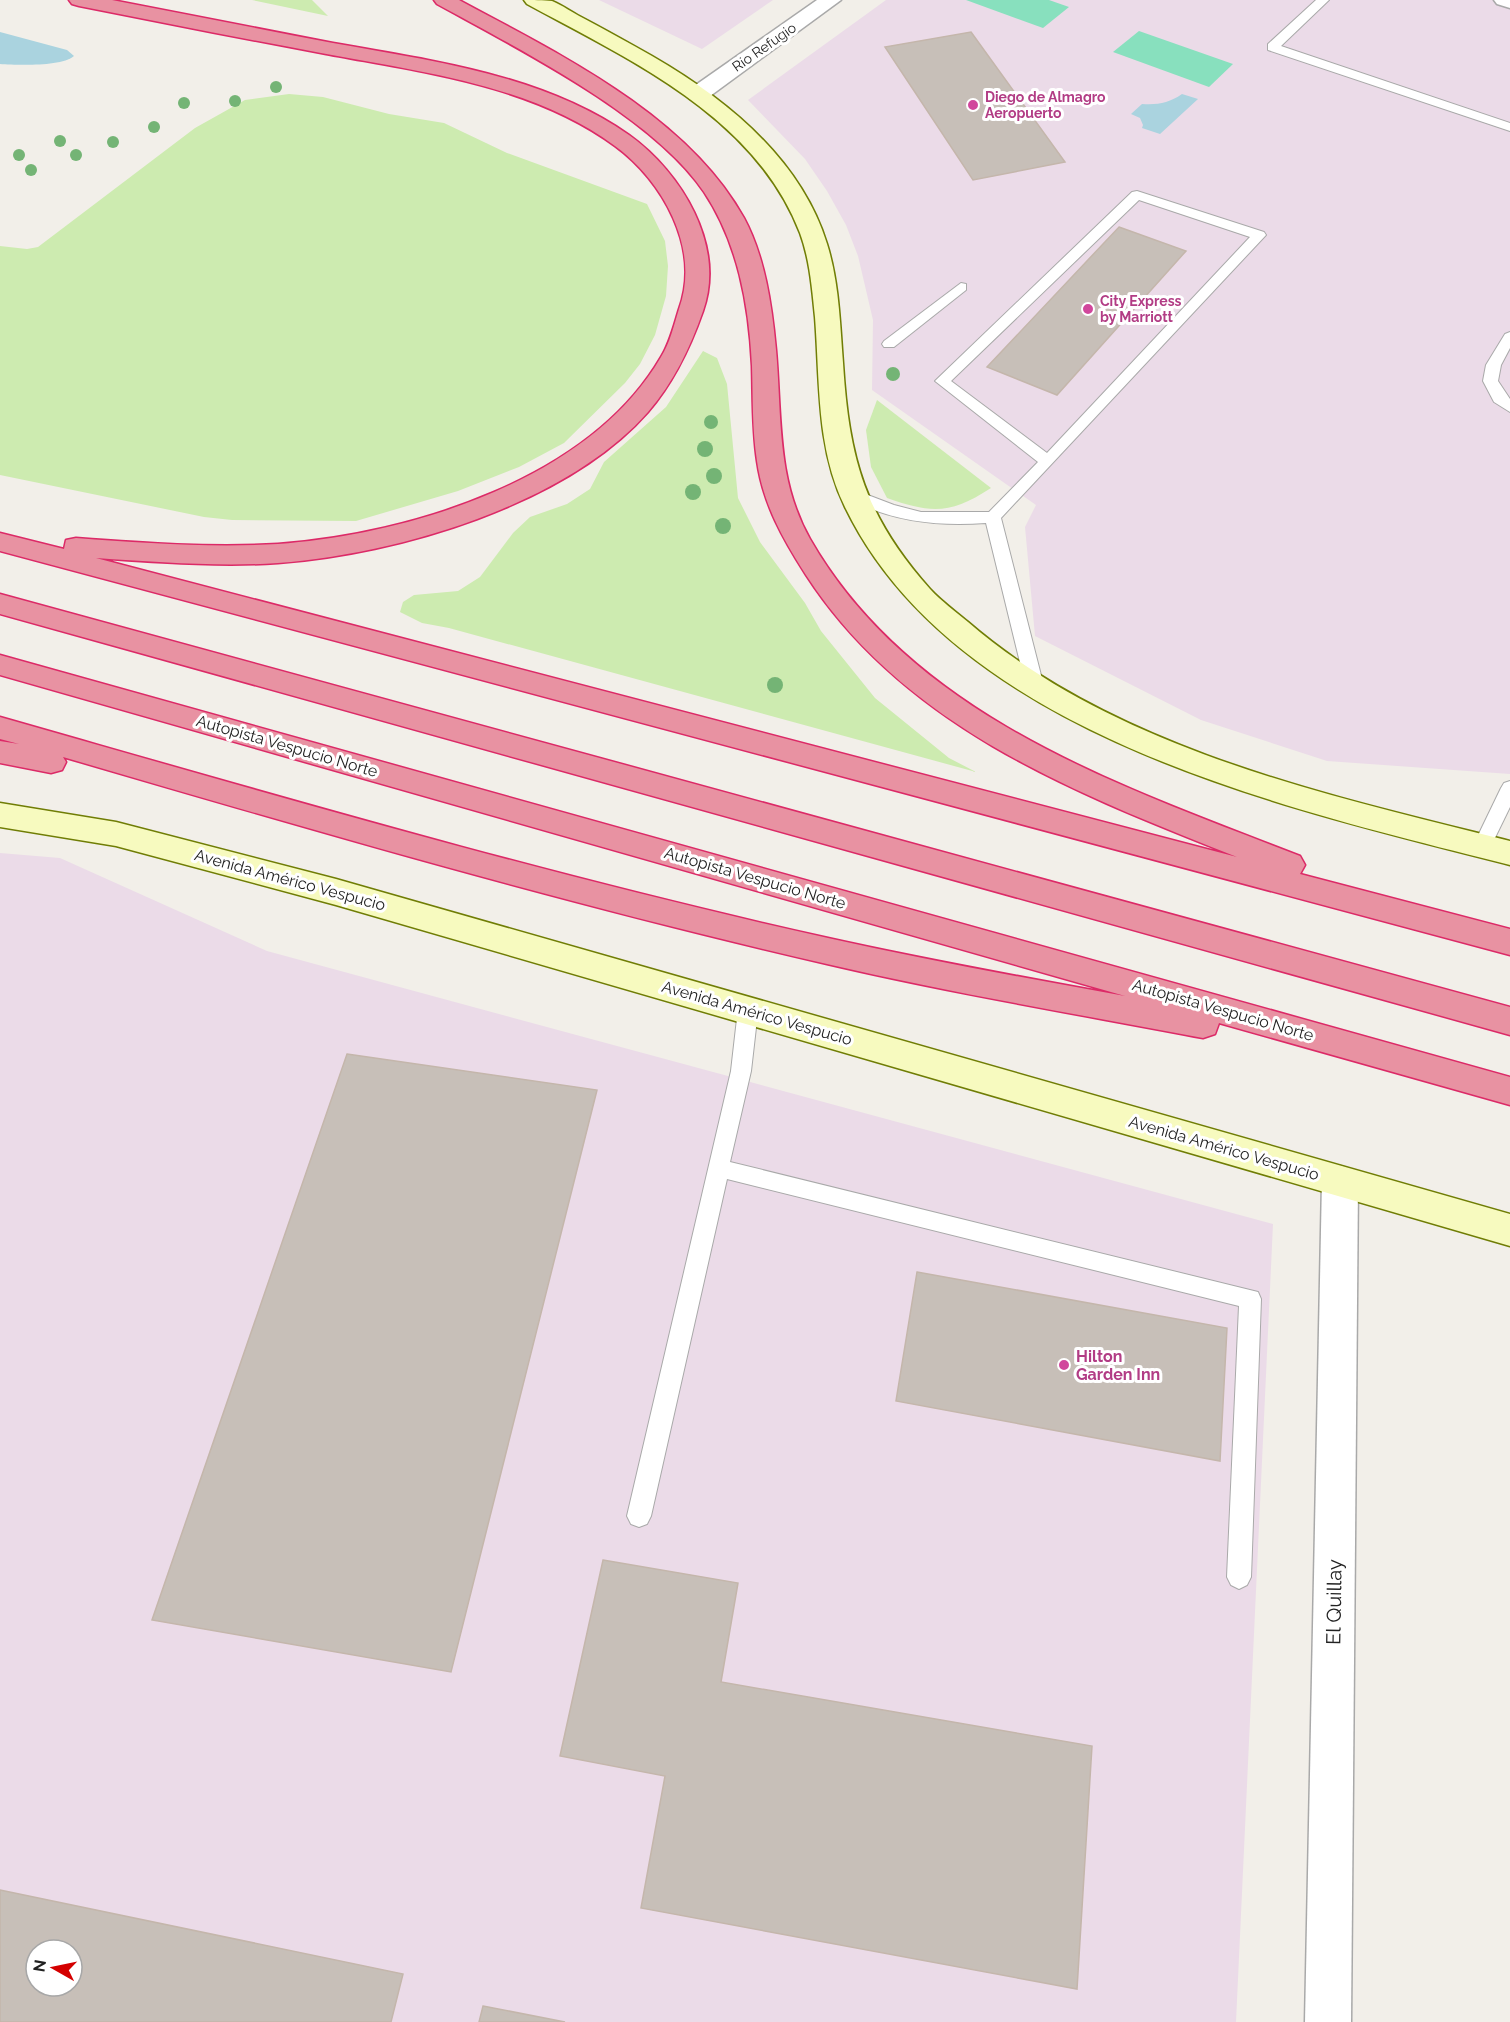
<svg xmlns="http://www.w3.org/2000/svg" width="1510" height="2022" font-family="Raleway,sans-serif">
<style>
.industrial{fill:#ebdbe8;fill-rule:evenodd}
.grass{fill:#cdebb0}
.pitch{fill:#88e0be}
.water{fill:#aad3df}
.building{fill:#c7bfb8;stroke:#c4b6ab;stroke-width:1.5;fill-rule:evenodd}
.lines{fill:none;stroke-linecap:round;stroke-linejoin:round}
.lane-casing{stroke:#a9a9a9;stroke-width:2}
.street-casing{stroke:#a9a9a9;stroke-width:3}
.secondary-casing{stroke:#707d05;stroke-width:3}
.highway-casing{stroke:#dc2a67;stroke-width:3}
.lane{fill:#fff;fill-rule:evenodd}
.street{fill:#fff;fill-rule:evenodd}
.secondary{fill:#f7fabf;fill-rule:evenodd}
.highway{fill:#e892a2;fill-rule:evenodd}
.tree{fill:#74b475}
.hotel-dot{fill:#d1479c;stroke:#fff;stroke-width:2}
.labels{text-anchor:middle;dominant-baseline:central;stroke-width:6;stroke-linejoin:round;paint-order:stroke}
.far-street-label{font-size:14px;fill:#222;stroke:#fff}
.far-hotel-label{font-size:14px;font-weight:bold;fill:#b23c85;stroke:#fff;text-anchor:start}
.street-label{font-size:16px;fill:#222;stroke:#fff}
.hotel-label{font-size:16px;font-weight:bold;fill:#b23c85;stroke:#fff;text-anchor:start}
.near-street-label{font-size:20px;fill:#222;stroke:#fff}
</style>
<rect width="100%" height="100%" fill="#f2efe9"/>
<g class="industrial">
<polygon points="599,0 773,0 702,49"/>
<polygon points="886,0 1510,0 1510,774 1327,761 1201,720 1035,636 1025,527 1036,505 872,390 873,320 858,256 846,225 827,191 805,159 748,100"/>
<path d="M 0,853 L 60,858 L 267,951 L 1273,1224 L 1236,2022 L 0,2022 ZM 36,1950 L 72,1950 L 72,1986 L 36,1986 Z"/>
</g>
<g class="grass">
<polygon points="252,0 312,0 328,16"/>
<polygon points="289,94 323,97 389,114 444,123 507,153 647,204 665,241 668,266 666,296 655,335 640,364 625,383 564,443 519,467 458,491 356,521 232,520 204,517 0,475 0,246 27,249 38,247 195,128 245,100"/>
<polygon points="703,351 717,358 727,384 738,498 760,542 805,603 821,631 875,698 949,758 976,772 449,628 422,623 400,612 403,602 414,595 458,591 480,577 513,533 530,517 567,504 590,489 604,462 666,407"/>
<path d="M 877,400 L 991,488 C 951,514 932,514 887,498 L 871,467 L 866,430 Z"/>
</g>
<g class="pitch">
<polygon points="966,0 1049,0 1069,7 1043,28"/>
<polygon points="1139,31 1233,64 1209,87 1113,52"/>
</g>
<g class="water">
<path d="M 0,32 L 67,50 L 74,56 C 61,67 17,65 0,64 Z"/>
<path d="M 1182,94 L 1198,99 L 1160,134 L 1142,128 L 1143,125 L 1140,118 L 1131,114 L 1142,104 C 1158,105 1169,103 1182,94 Z"/>
</g>
<g class="building">
<polygon points="971,32 1065,162 973,180 885,47"/>
<polygon points="1119,227 1186,251 1057,395 987,367"/>
<polygon points="347,1054 597,1090 451,1672 152,1620"/>
<polygon points="917,1272 1227,1328 1220,1461 896,1401"/>
<polygon points="603,1560 738,1583 721,1682 1092,1746 1077,1989 641,1908 665,1776 560,1756"/>
<path d="M 0,1890 L 403,1974 L 391,2022 L 0,2022 ZM 36,1950 L 72,1950 L 72,1986 L 36,1986 Z"/>
<polygon points="483,2006 565,2022 479,2022"/>
</g>
<g class="lines">
<g class="lane-casing">
<g id="lane">
<polygon points="1316,0 1329,0 1281,46 1510,123 1510,131 1268,50 1268,44"/>
<path d="M 1137,191 L 1264,232 L 1266,235 L 1001,518 L 1044,687 L 1035,693 L 1026,687 L 986,523 C 944,526 903,523 864,506 C 857,503 848,500 844,494 L 852,489 L 894,505 L 921,512 L 989,512 L 1038,462 L 935,381 L 1132,192 ZM 1139,200 L 1250,237 L 1047,453 L 951,381 Z"/>
<polygon points="961,283 966,284 966,290 894,347 884,347 882,344 884,341"/>
<polygon points="1510,332 1510,348 1501,365 1498,381 1510,399 1510,412 1494,402 1483,381 1486,365 1505,334"/>
<polygon points="1510,781 1510,807 1491,846 1488,851 1476,851 1473,846 1501,788 1504,783"/>
<polygon points="748,1002 755,1004 758,1010 751,1071 730,1162 1258,1292 1261,1299 1251,1577 1247,1585 1239,1589 1231,1585 1227,1577 1239,1306 727,1179 651,1516 647,1524 639,1527 631,1524 627,1516 731,1071 738,1010 741,1004"/>
</g>
</g>
<g class="street-casing">
<g id="street">
<polygon points="817,0 841,0 706,99 690,99 687,94 690,89"/>
<polygon points="1494,0 1510,0 1510,8 1497,4"/>
<polygon points="1340,1166 1352,1170 1358,1181 1351,2022 1305,2022 1322,1181 1328,1170"/>
</g>
</g>
<g class="secondary-casing">
<g id="secondary">
<path d="M 524,0 C 532,0 544,0 552,1 C 562,5 573,13 583,18 C 606,30 629,43 652,56 C 725,98 801,159 827,244 C 839,282 840,324 843,363 C 849,459 865,516 930,589 C 941,601 955,611 968,622 C 1115,749 1326,795 1510,841 L 1510,865 C 1286,808 955,735 845,507 C 816,448 820,381 815,317 C 812,289 810,260 800,233 C 755,116 630,60 527,4 Z"/>
<polygon points="0,803 116,822 336,879 1510,1214 1510,1246 336,905 116,846 0,827"/>
</g>
</g>
<g class="highway-casing">
<g id="highway">
<path d="M 69,0 L 112,0 C 186,14 259,29 333,43 C 433,61 544,75 629,135 C 682,173 726,246 703,311 C 690,348 674,382 648,412 C 566,505 398,554 278,563 C 218,567 157,562 96,558 L 1237,857 C 1076,793 905,728 806,575 C 783,539 763,504 757,461 C 752,429 753,398 752,366 C 749,305 738,243 704,192 C 653,116 517,48 437,4 L 434,0 L 459,0 C 559,54 687,115 744,218 C 765,257 772,306 776,350 C 782,416 776,479 810,539 C 912,717 1120,786 1300,856 L 1305,865 L 1300,874 L 1510,929 L 1510,955 L 0,551 L 0,533 L 64,549 L 66,540 L 76,538 C 143,543 211,548 278,544 C 412,534 590,479 661,357 C 670,343 674,325 679,309 C 701,249 663,181 615,146 C 531,84 420,72 321,53 C 240,38 160,22 79,6 L 72,4 Z"/>
<polygon points="0,594 1510,1007 1510,1035 0,614"/>
<path d="M 0,655 L 1510,1077 L 1510,1105 L 1219,1023 L 1215,1034 L 1203,1038 C 1077,1014 951,993 827,964 C 570,905 316,831 63,757 L 66,762 L 62,770 L 51,773 L 0,763 L 0,741 L 19,744 L 0,739 L 0,717 C 274,795 549,876 828,938 C 926,960 1026,978 1125,996 L 0,675 Z"/>
</g>
</g>
<use href="#lane" class="lane"/>
<use href="#street" class="street"/>
<use href="#secondary" class="secondary"/>
<use href="#highway" class="highway"/>
</g>
<g class="tree">
<circle cx="276" cy="87" r="6"/>
<circle cx="235" cy="101" r="6"/>
<circle cx="184" cy="103" r="6"/>
<circle cx="154" cy="127" r="6"/>
<circle cx="60" cy="141" r="6"/>
<circle cx="113" cy="142" r="6"/>
<circle cx="19" cy="155" r="6"/>
<circle cx="76" cy="155" r="6"/>
<circle cx="31" cy="170" r="6"/>
<circle cx="893" cy="374" r="7"/>
<circle cx="711" cy="422" r="7"/>
<circle cx="705" cy="449" r="8"/>
<circle cx="714" cy="476" r="8"/>
<circle cx="693" cy="492" r="8"/>
<circle cx="723" cy="526" r="8"/>
<circle cx="775" cy="685" r="8"/>
</g>
<g class="hotel-dot">
<circle cx="973" cy="105" r="6"/>
<circle cx="1088" cy="309" r="6"/>
<circle cx="1064" cy="1365" r="6"/>
</g>
<g class="labels">
<g class="far-street-label">
<text transform="translate(764 47) rotate(-35)">Río Refugio</text>
</g>
<g class="far-hotel-label">
<text x="985" y="97">Diego de Almagro<tspan x="985" dy="16">Aeropuerto</tspan></text>
<text x="1100" y="301">City Express<tspan x="1100" dy="16">by Marriott</tspan></text>
</g>
<g class="street-label">
<text transform="translate(287 746) rotate(16)">Autopista Vespucio Norte</text>
<text transform="translate(755 878) rotate(16)">Autopista Vespucio Norte</text>
<text transform="translate(290 880) rotate(15)">Avenida Américo Vespucio</text>
<text transform="translate(1223 1010) rotate(16)">Autopista Vespucio Norte</text>
<text transform="translate(757 1013) rotate(16)">Avenida Américo Vespucio</text>
<text transform="translate(1224 1148) rotate(16)">Avenida Américo Vespucio</text>
</g>
<g class="hotel-label">
<text x="1076" y="1356">Hilton<tspan x="1076" dy="18">Garden Inn</tspan></text>
</g>
<g class="near-street-label">
<text transform="translate(1334 1602) rotate(-89)">El Quillay</text>
</g>
</g>
<g transform="translate(54 1968) rotate(279)"><circle r="28" fill="#ffffff" stroke="#a7a7a7" stroke-width="1.5"/>
<path d="M0-4.5L10 22L0 15L-10 22Z" fill="#d40000"/>
<text y="-9" font-size="16" font-weight="bold" text-anchor="middle" fill="#222222">N</text>
</g>
</svg>
